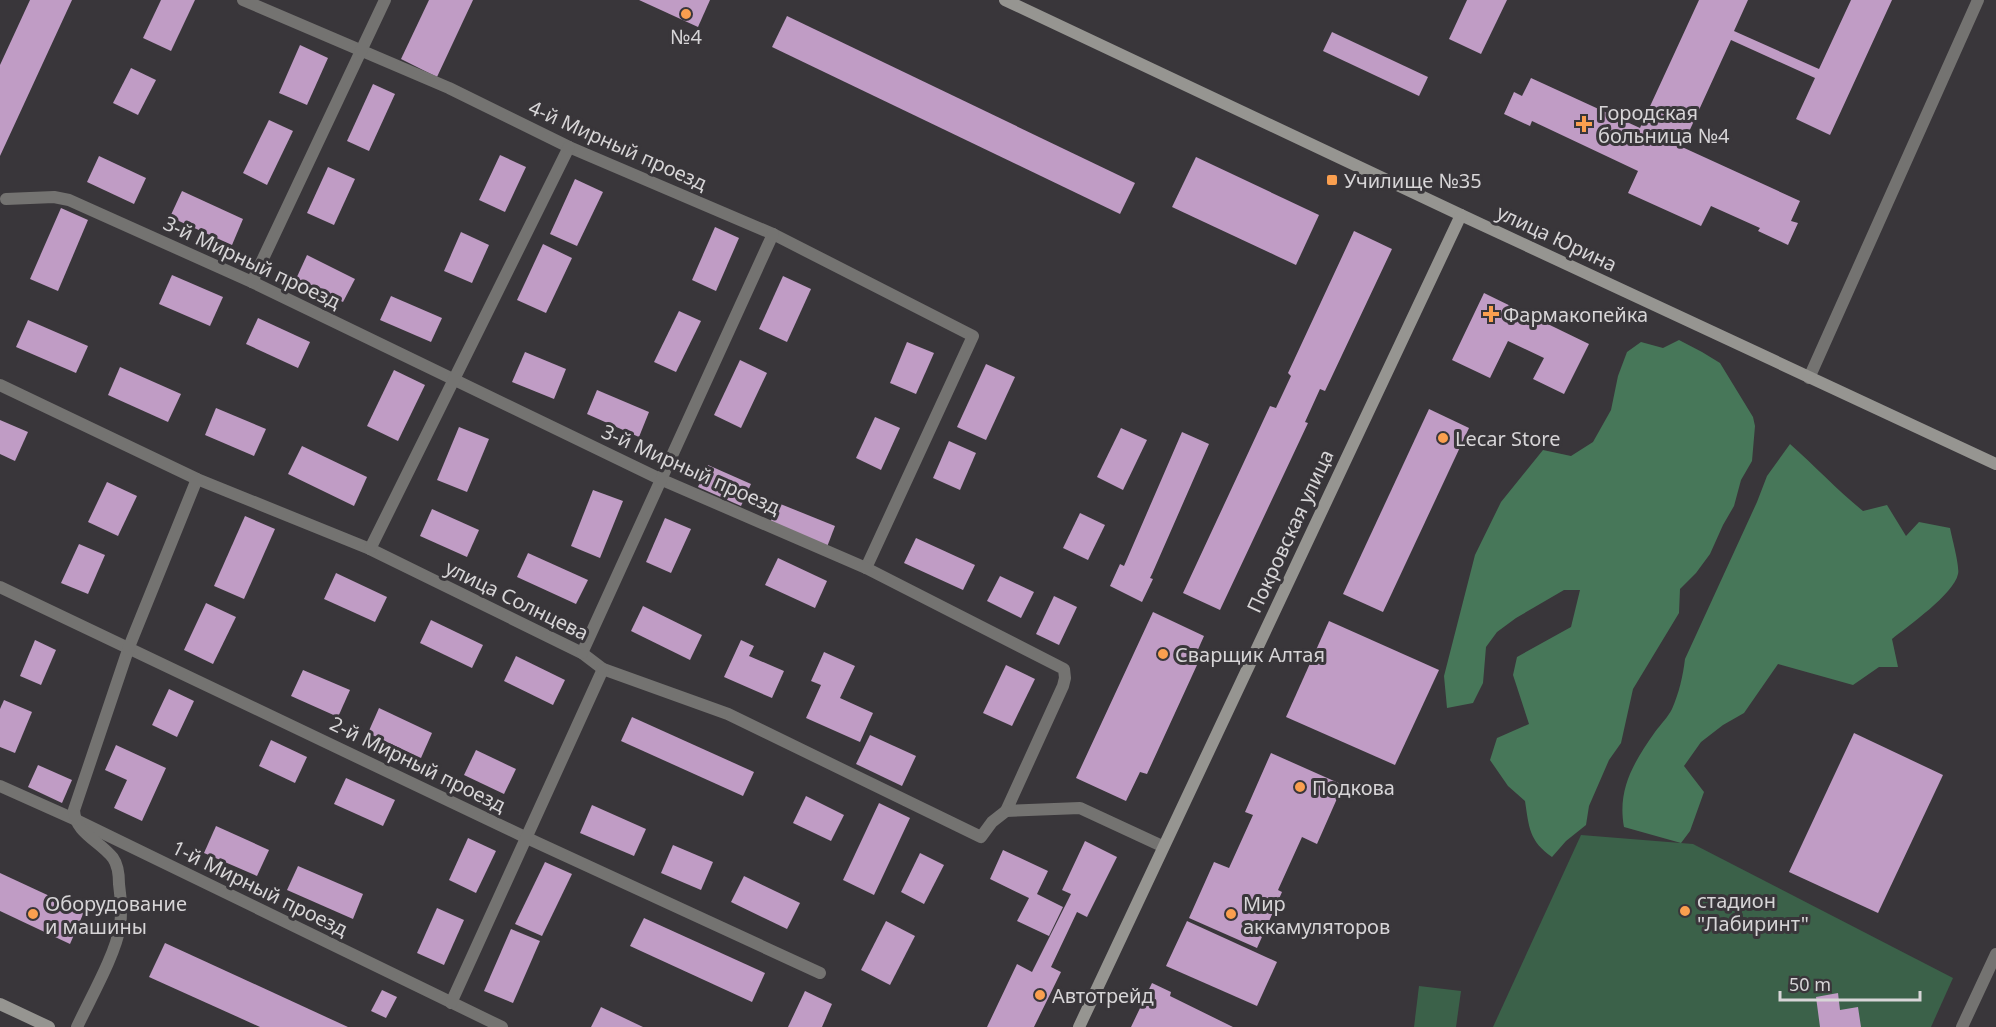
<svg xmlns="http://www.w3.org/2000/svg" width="1996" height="1027" font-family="'Noto Sans',sans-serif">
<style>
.green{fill:#3b6149}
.forest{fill:#477759}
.building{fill:#c09cc5}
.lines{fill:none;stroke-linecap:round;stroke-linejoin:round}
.street{stroke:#747371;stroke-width:12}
.secondary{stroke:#969591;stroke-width:12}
.poi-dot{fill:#fa9f4f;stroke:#39363a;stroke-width:2}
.labels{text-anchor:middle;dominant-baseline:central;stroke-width:6;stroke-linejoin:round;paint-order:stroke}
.poi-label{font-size:20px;fill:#d7d5d7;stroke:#39363a;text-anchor:start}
.street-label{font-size:20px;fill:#d7d5d7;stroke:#39363a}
</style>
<rect width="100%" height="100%" fill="#39363a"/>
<g class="green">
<polygon points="1581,835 1693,844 1953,978 1931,1027 1493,1027"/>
<polygon points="1419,986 1461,991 1456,1027 1414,1027"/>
</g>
<g class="forest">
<path d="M 1679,340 L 1702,352 L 1720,363 L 1753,417 L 1755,426 L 1752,461 L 1741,480 L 1734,506 L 1723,525 L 1710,554 L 1696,573 L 1680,589 L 1679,613 L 1633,689 L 1621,743 L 1609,760 L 1589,806 L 1586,825 L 1566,841 L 1552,857 C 1529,841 1529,827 1525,801 L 1508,786 L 1490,760 L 1497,738 L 1529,724 L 1513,675 L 1517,657 L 1571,627 L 1580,590 L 1564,590 L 1516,618 L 1497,632 L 1486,647 L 1483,683 L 1473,703 L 1447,708 L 1444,676 L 1475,555 L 1501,502 L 1543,450 L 1571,456 L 1593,442 L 1611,410 L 1618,376 L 1627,352 L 1641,342 L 1663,348 Z"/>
<path d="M 1790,444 C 1815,466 1837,490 1863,511 L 1887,505 L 1906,536 L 1919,522 L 1950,528 C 1952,538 1960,567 1958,574 C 1954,594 1908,626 1892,639 L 1898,667 L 1879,667 L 1853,685 L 1778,664 L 1744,713 L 1723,725 L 1701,742 L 1684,766 L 1704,792 L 1690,831 L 1681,843 L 1624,827 C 1617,789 1634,762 1655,732 C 1661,724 1668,717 1672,709 C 1679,693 1683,676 1685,659 L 1757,502 L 1767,476 Z"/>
</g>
<g class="building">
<polygon points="30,0 72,0 0,156 0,65"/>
<polygon points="161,0 195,0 171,51 143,38"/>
<polygon points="429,0 473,0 437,77 401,59"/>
<polygon points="639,0 710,0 698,27"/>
<polygon points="1467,0 1507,0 1481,54 1449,39"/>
<polygon points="1699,0 1748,0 1734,31 1819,69 1851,0 1892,0 1830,135 1796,119 1815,78 1731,40 1682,147 1800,201 1791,221 1798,223 1788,245 1758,231 1760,228 1711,206 1701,226 1628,193 1638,171 1532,121 1530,126 1504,114 1514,92 1522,96 1531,78 1640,128"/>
<polygon points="787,16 1135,183 1120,214 772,47"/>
<polygon points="1332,32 1428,77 1419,96 1323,51"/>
<polygon points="300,45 328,58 307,105 279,93"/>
<polygon points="131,68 156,80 138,115 113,103"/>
<polygon points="373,84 395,94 369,151 347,141"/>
<polygon points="269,120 293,131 267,185 243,173"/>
<polygon points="500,155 526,167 505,212 479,200"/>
<polygon points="99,156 146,178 134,204 87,182"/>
<polygon points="1196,157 1319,215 1296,265 1172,207"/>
<polygon points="328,167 355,179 334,225 307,213"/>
<polygon points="575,179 603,192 577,246 550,234"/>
<polygon points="182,191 243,219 232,245 170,217"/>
<polygon points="61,208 88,220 58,291 30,279"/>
<polygon points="715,227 739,238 716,291 692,280"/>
<polygon points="1354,231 1392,249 1325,391 1320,389 1305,422 1308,423 1220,610 1183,593 1270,406 1276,408 1291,376 1288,373"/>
<polygon points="461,232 489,245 472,283 444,271"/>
<polygon points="543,244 572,258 546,313 517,300"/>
<polygon points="307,255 355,279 343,302 296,279"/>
<polygon points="172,275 223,297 210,326 159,304"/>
<polygon points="783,276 811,289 787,342 759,329"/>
<polygon points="1484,293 1589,344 1564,394 1533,379 1544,358 1508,341 1490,378 1452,360"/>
<polygon points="391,296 442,318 431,342 380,320"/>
<polygon points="679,311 701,321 676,372 654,362"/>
<polygon points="258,318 310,342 298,368 246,344"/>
<polygon points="28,320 88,346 76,373 16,347"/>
<polygon points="907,342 934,353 916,394 890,383"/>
<polygon points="525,352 566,369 554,399 512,382"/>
<polygon points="740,360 767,373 741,428 714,415"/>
<polygon points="986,364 1015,377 986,440 957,427"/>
<polygon points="120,367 181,394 168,422 108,395"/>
<polygon points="394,370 425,385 398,441 367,426"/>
<polygon points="597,390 649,412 639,437 587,414"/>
<polygon points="216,408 266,429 254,456 205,435"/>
<polygon points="1429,409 1469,428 1383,612 1343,594"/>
<polygon points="875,417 900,428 881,470 856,458"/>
<polygon points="0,420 28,432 15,461 0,454"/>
<polygon points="459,427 489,439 467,492 437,480"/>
<polygon points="1121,428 1147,440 1123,490 1097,477"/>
<polygon points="1182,432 1209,444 1152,574 1150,578 1153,579 1142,602 1110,586 1120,564 1124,566"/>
<polygon points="949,441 976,453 960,490 933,478"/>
<polygon points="302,446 367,477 354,506 288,474"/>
<polygon points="708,465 751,484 741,506 698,487"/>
<polygon points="107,482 137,496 118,536 88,522"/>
<polygon points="593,490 623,501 600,558 571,546"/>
<polygon points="778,503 835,526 827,547 770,523"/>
<polygon points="432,509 479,530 467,557 420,536"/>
<polygon points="1080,513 1105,525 1088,560 1063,548"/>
<polygon points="245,516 275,529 244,599 214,586"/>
<polygon points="665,518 691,529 671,573 646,562"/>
<polygon points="916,538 975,565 963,590 904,563"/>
<polygon points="79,544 105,555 88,594 61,583"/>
<polygon points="528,553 588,580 576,604 517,577"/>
<polygon points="778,558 827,581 815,608 765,585"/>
<polygon points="336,573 387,597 375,622 324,599"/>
<polygon points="1000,576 1034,592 1021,618 987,601"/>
<polygon points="1054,596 1077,607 1059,645 1036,634"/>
<polygon points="206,603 236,617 213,664 184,650"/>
<polygon points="643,606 702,635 690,660 631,631"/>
<polygon points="1153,612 1204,636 1192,663 1197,665 1147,774 1140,772 1126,801 1076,778"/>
<polygon points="431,620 483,645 472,668 420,643"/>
<polygon points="1329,621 1439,670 1395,765 1286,717"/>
<polygon points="35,640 56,650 41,685 20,676"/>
<polygon points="741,640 754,646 749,656 784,671 772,698 724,677"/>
<polygon points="824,652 855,666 840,698 873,713 860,742 806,718 821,685 811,681"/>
<polygon points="516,656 565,680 553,705 504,681"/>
<polygon points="1006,665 1035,679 1012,726 983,713"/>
<polygon points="303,670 350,690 338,717 291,696"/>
<polygon points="169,689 194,701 177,737 152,725"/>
<polygon points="4,700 32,712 15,753 0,747 0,709"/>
<polygon points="379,708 432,733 421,758 368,733"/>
<polygon points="632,717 754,772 743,796 621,741"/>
<polygon points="1854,733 1943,775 1878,913 1789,872"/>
<polygon points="870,735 916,756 902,786 856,764"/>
<polygon points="271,740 307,757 295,783 259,766"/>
<polygon points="116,745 166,768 142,821 114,808 127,780 105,770"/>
<polygon points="476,750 516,769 504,794 464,775"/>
<polygon points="1271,753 1343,785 1317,844 1302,837 1278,890 1282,892 1257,948 1189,918 1214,862 1229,868 1253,815 1245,812"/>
<polygon points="38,765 72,780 62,803 28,787"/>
<polygon points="346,778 395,800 383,826 334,804"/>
<polygon points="806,796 844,815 831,841 793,823"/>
<polygon points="879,803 910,818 874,895 843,880"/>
<polygon points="592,805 646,829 634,856 580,833"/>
<polygon points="216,826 269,850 257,876 204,853"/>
<polygon points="468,838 496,851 476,893 449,880"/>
<polygon points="1085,841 1117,857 1087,917 1077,912 1051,967 1061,972 1034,1027 987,1027 1017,964 1032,972 1071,894 1062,890"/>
<polygon points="673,845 713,862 701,890 661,873"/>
<polygon points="1003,850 1048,871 1037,894 1063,907 1049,936 1017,921 1029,898 990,879"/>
<polygon points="920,853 944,865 924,904 901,892"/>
<polygon points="545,862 572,874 542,936 515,924"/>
<polygon points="298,866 363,894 353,919 287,890"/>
<polygon points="0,873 84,912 70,944 0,911"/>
<polygon points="744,876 800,903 787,929 731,902"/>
<polygon points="437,908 464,920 444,965 417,953"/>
<polygon points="644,918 765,973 752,1002 630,946"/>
<polygon points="886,921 915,936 890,985 861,970"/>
<polygon points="1187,921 1277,962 1257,1006 1166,966"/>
<polygon points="511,929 540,941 513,1003 484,991"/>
<polygon points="165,943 348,1027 260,1027 149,977"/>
<polygon points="1152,983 1171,992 1170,996 1233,1027 1131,1027"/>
<polygon points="382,990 397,997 386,1018 371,1011"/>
<polygon points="805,991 832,1004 822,1027 788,1027"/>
<polygon points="1838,993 1840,1010 1858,1007 1861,1027 1820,1027 1816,997"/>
<polygon points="601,1007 643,1027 591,1027"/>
</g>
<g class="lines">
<g class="street">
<polyline points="243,0 449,88 569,147 773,234 973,336 866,568"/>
<polyline points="6,199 54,197 69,200 252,282 660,479 866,568 1064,669 1065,678 1063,686 1006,811 1080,808 1162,846"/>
<polyline points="252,282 385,0"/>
<polyline points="1809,378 1978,0"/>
<polyline points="0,385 197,479 370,549 582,653 603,669 728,714 981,837 992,822 1006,811"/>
<polyline points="370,549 569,147"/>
<polyline points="0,587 527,838 820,973"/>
<polyline points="582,653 773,234"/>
<polyline points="0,786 74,819 502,1027"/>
<polyline points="451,1003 603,669"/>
<path d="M 77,1027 C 90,999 116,954 120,926 C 122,912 121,898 119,884 C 119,876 118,865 113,858 C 100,841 75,833 74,810 L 129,647 L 197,479"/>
<polyline points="1962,1027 1996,954"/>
</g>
<g class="secondary">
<polyline points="1005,0 1461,215 1996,464"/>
<polyline points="0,1004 49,1027"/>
<path d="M 1079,1027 C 1204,756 1334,486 1461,215"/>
</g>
</g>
<g class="poi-dot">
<circle cx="686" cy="14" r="6"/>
<path d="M1581 115h6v6h6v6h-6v6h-6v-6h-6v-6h6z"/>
<rect x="1326" y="174" width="12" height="12" rx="3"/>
<path d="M1488 305h6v6h6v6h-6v6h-6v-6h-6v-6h6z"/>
<circle cx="1443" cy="438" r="6"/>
<circle cx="1163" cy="654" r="6"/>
<circle cx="1300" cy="787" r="6"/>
<circle cx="1685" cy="911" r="6"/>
<circle cx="33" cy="914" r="6"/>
<circle cx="1231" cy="914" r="6"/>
<circle cx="1040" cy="995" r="6"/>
</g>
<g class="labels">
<g class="poi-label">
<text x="686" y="36" text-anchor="middle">№4</text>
<text x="1598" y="112">Городская<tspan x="1598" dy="23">больница №4</tspan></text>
<text x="1344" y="180">Училище №35</text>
<text x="1503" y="314">Фармакопейка</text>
<text x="1455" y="438">Lecar Store</text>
<text x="1175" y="654">Сварщик Алтая</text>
<text x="1312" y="787">Подкова</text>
<text x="1697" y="900">стадион<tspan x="1697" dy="23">"Лабиринт"</tspan></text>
<text x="45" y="903">Оборудование<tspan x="45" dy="23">и машины</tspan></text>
<text x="1243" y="903">Мир<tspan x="1243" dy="23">аккамуляторов</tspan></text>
<text x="1052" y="995">Автотрейд</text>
</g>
<g class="street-label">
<text transform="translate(618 145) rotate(24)">4-й Мирный проезд</text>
<text transform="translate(1557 238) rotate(25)">улица Юрина</text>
<text transform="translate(252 262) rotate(25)">3-й Мирный проезд</text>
<text transform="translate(691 469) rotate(24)">3-й Мирный проезд</text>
<text transform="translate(1290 531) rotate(-65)">Покровская улица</text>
<text transform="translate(517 600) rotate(26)">улица Солнцева</text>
<text transform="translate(418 764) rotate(26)">2-й Мирный проезд</text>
<text transform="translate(260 888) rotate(26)">1-й Мирный проезд</text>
</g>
</g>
<path d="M1780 991v9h140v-9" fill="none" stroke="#d7d5d7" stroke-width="3"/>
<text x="1789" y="991" font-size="18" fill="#d7d5d7" stroke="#39363a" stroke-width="4.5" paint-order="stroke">50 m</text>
</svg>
